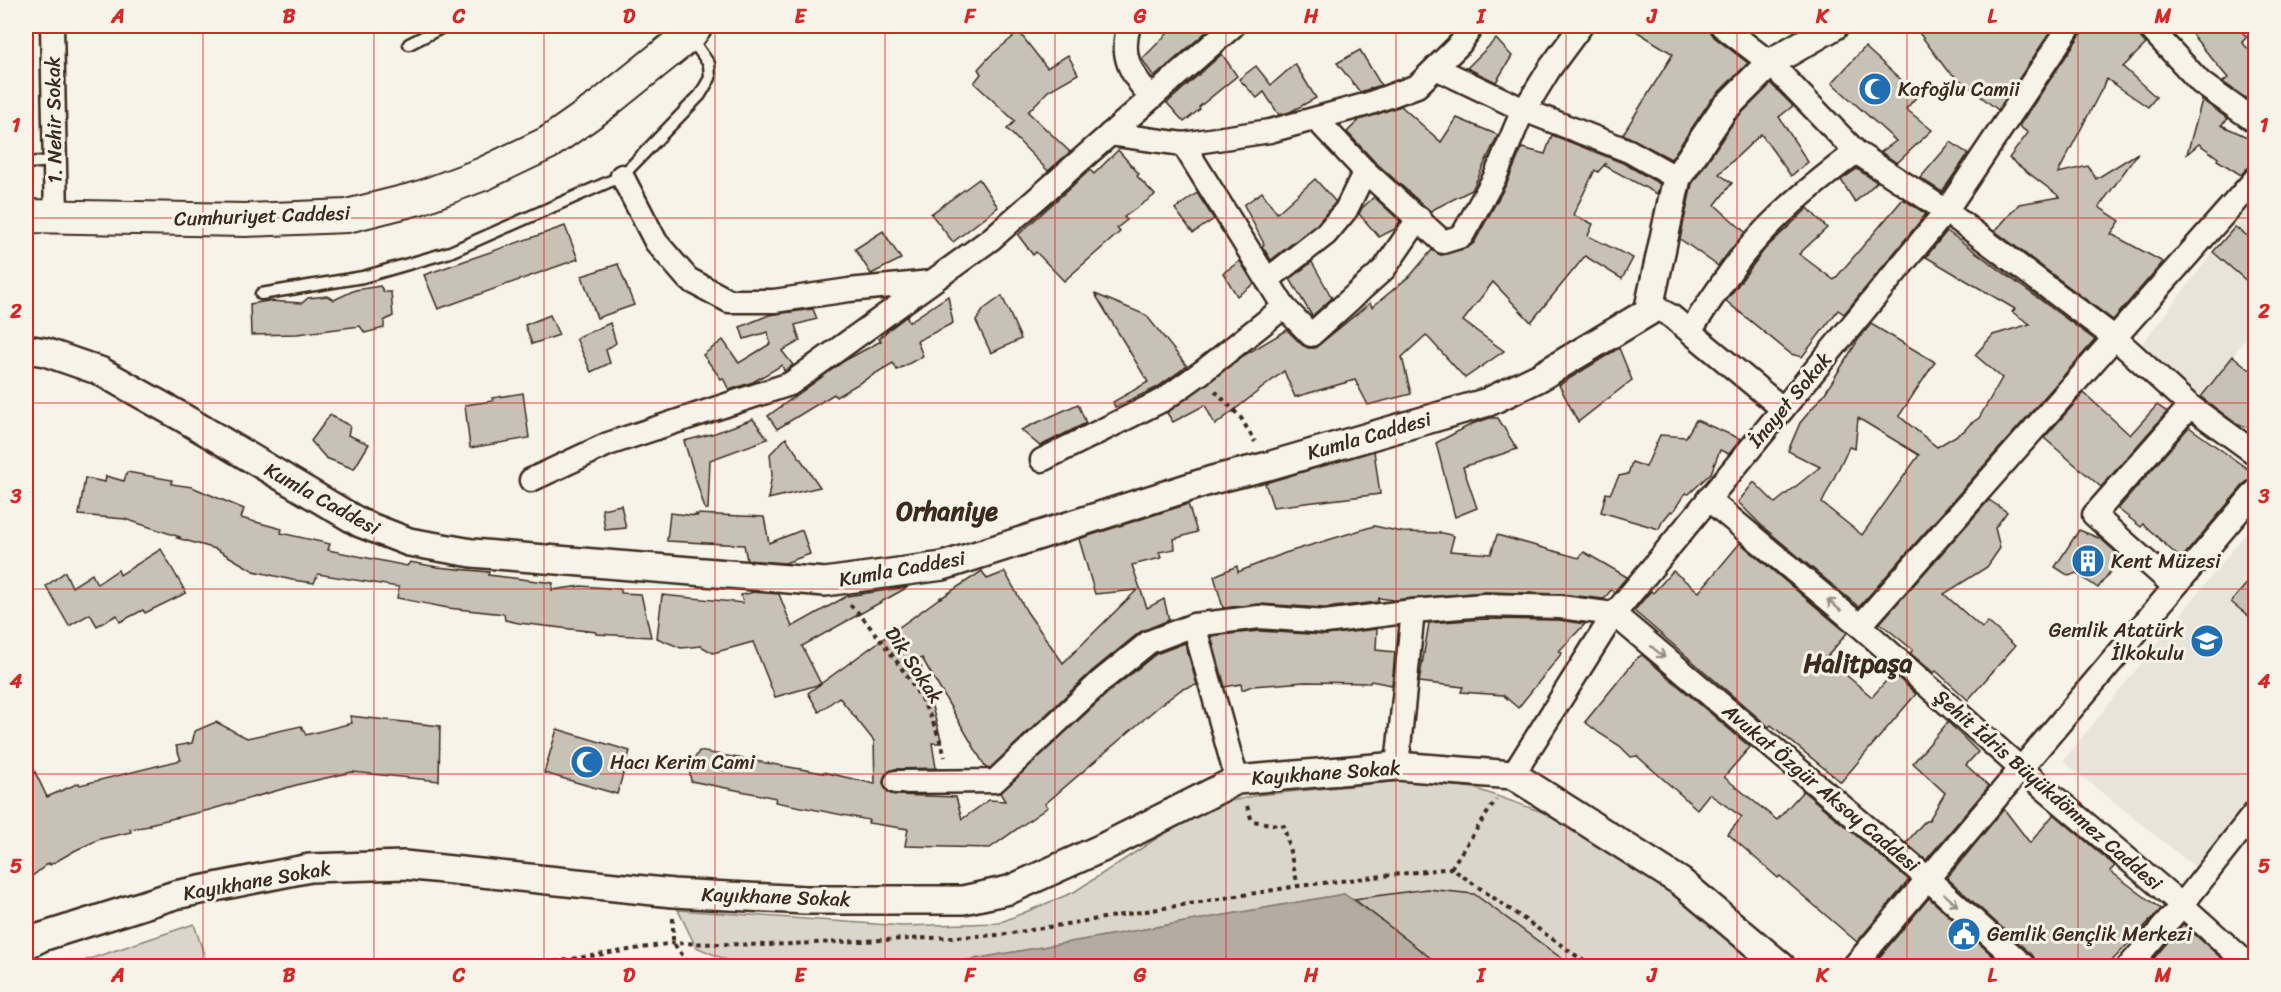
<svg xmlns="http://www.w3.org/2000/svg" width="2281" height="992" font-family="Sriracha,sans-serif">
<style>
.built{fill:#e9e4d9}
.green{fill:#dbd6cb;stroke:#8b8074;stroke-width:1.5}
.water{fill:#b4aca0;stroke:#84786c;stroke-width:1.5}
.building{fill:#c8c1b6;stroke:#3b2a1e;stroke-width:1.5;fill-rule:evenodd}
.lines{fill:none;stroke-linecap:round;stroke-linejoin:round}
.service-casing{stroke:#3b2a1e;stroke-width:15}
.minor-casing{stroke:#3b2a1e;stroke-width:27}
.tertiary-casing{stroke:#3b2a1e;stroke-width:32}
.secondary-casing{stroke:#3b2a1e;stroke-width:36}
.path{stroke:#3b2a1e;stroke-width:4;stroke-dasharray:4.5 4.5;stroke-linecap:butt}
.service{stroke:#f7f3e8;stroke-width:10}
.minor{stroke:#f7f3e8;stroke-width:22}
.tertiary{stroke:#f7f3e8;stroke-width:27}
.secondary{stroke:#f7f3e8;stroke-width:32}
.oneway{stroke:#998e83}
.grid{fill:none;stroke:#d62828;stroke-width:1.5;stroke-opacity:0.55}
.labels{text-anchor:middle;dominant-baseline:central;stroke-width:6;stroke-linejoin:round;paint-order:stroke}
.poi-label{font-size:20px;fill:#3b2a1e;stroke:#f7f3e8;text-anchor:start}
.street-label{font-size:20px;fill:#3b2a1e;stroke:#f7f3e8}
.district-label{font-size:26px;font-weight:bold;fill:#3b2a1e;stroke:#f7f3e8}
.neatline{fill:none;stroke:#d62828;stroke-width:2}
.grid-label{font-size:20px;text-anchor:middle;font-weight:bold;fill:#d62828}
</style>
<rect width="100%" height="100%" fill="#f7f3e8"/>
<filter id="ink" filterUnits="userSpaceOnUse"><feTurbulence type="fractalNoise" baseFrequency=".0167" numOctaves="2"/><feDisplacementMap in="SourceGraphic" scale="12" xChannelSelector="R" yChannelSelector="G"/><feConvolveMatrix kernelMatrix="1 2 1 2 8 2 1 2 1" color-interpolation-filters="sRGB"/></filter>
<g filter="url(#ink)">
<g class="built">
<polygon points="2255,198 2255,324 2197,408 2135,353"/>
<polygon points="2255,522 2255,803 2200,871 2063,761"/>
</g>
<g class="green">
<polygon points="1401,781 1474,788 1548,814 1686,901 1769,966 1564,966 1556,962 1546,966 1448,966 1344,894 934,966 740,966 696,947 678,910 903,926 999,923 1074,892 1205,807 1258,795"/>
<polygon points="194,924 208,966 69,966"/>
</g>
<polygon class="water" points="1344,894 1448,966 934,966"/>
<g class="building">
<polygon points="1175,26 1201,26 1206,32 1154,77 1142,59"/>
<polygon points="1628,26 1709,26 1714,37 1748,63 1710,101 1671,159 1623,134 1673,54"/>
<polygon points="1914,26 2054,26 1998,110 1946,69"/>
<polygon points="2083,26 2135,26 2138,35 2146,44 2123,67 2156,97 2148,107 2107,79 2058,173 2088,166 2096,179 2138,153 2099,207 2120,221 2111,234 2163,262 2113,320 1995,231 2019,204 2060,197 2009,158 2028,133 2019,126 2081,34"/>
<polygon points="2185,26 2236,26 2247,37 2242,42 2256,58 2256,96 2250,101 2223,82 2228,78"/>
<polygon points="1019,32 1047,68 1068,55 1078,74 1048,91 1028,112 1070,152 1048,171 1007,129 1015,121 974,83 981,74 978,69 990,56"/>
<polygon points="1496,39 1512,56 1496,82 1467,68"/>
<polygon points="1865,47 1918,95 1906,109 1932,130 1897,163 1881,152 1896,141 1832,83"/>
<polygon points="1360,50 1381,85 1360,92 1337,63"/>
<polygon points="1222,54 1237,76 1199,107 1200,109 1184,122 1167,103"/>
<polygon points="1295,64 1316,98 1290,112 1279,115 1264,92 1257,98 1239,79 1256,66 1271,85"/>
<polygon points="1771,84 1793,106 1779,117 1808,162 1791,176 1761,134 1719,174 1732,183 1715,205 1745,232 1718,266 1680,239 1692,184 1735,120"/>
<polygon points="2202,100 2228,119 2221,125 2256,141 2256,165 2246,169 2241,175 2217,160 2218,158 2199,144 2187,154"/>
<polygon points="1401,106 1441,142 1457,118 1498,135 1472,190 1430,211 1374,161 1347,132 1359,120"/>
<polygon points="1552,135 1623,163 1660,184 1657,194 1605,166 1606,163 1598,172 1595,170 1573,215 1593,224 1588,236 1633,258 1622,279 1585,256 1531,322 1493,282 1463,321 1504,351 1465,378 1426,335 1402,357 1411,394 1368,405 1355,380 1295,397 1284,371 1215,425 1205,405 1173,422 1167,413 1243,356 1287,330 1302,345 1308,348 1315,348 1370,303 1372,307 1411,275 1432,250 1441,255 1467,248 1474,243 1507,183 1522,148 1545,154"/>
<polygon points="1951,142 1968,154 1942,192 1920,178"/>
<polygon points="1118,150 1139,174 1137,176 1155,195 1124,217 1127,220 1117,228 1120,232 1064,281 1036,252 1033,255 1018,235 1090,170 1094,174"/>
<polygon points="1857,169 1877,182 1855,202 1841,180"/>
<polygon points="979,179 998,207 953,242 931,214"/>
<polygon points="1315,179 1335,201 1335,203 1317,224 1271,260 1262,246 1264,244 1244,205 1262,192 1277,213"/>
<polygon points="1197,193 1214,219 1193,233 1175,209"/>
<polygon points="1374,197 1400,221 1395,229 1379,237 1359,214 1362,208"/>
<polygon points="1903,199 1926,214 1844,314 1838,310 1802,357 1791,354 1726,301 1765,249 1808,208 1827,228 1799,254 1834,280"/>
<polygon points="565,226 578,259 438,309 424,275"/>
<polygon points="2235,227 2256,242 2256,289 2213,252"/>
<polygon points="883,231 901,259 871,274 855,249"/>
<path d="M 1947,231 L 2095,340 L 1859,607 L 1763,527 L 1738,502 L 1754,482 L 1775,503 L 1820,467 L 1788,451 L 1800,423 L 1825,393 L 1858,340 L 1871,324 L 1935,362 L 1899,416 L 1937,447 L 1964,431 L 1970,424 L 1979,418 L 2002,378 L 1975,355 L 1993,335 L 2030,324 L 2012,312 L 2015,309 L 1926,257 ZM 1858,418 L 1919,455 L 1862,535 L 1822,503 L 1849,447 L 1855,449 Z"/>
<polygon points="1240,261 1254,284 1237,296 1223,273"/>
<polygon points="1312,262 1332,298 1312,316 1290,279"/>
<polygon points="618,264 634,305 597,318 582,276"/>
<polygon points="380,286 384,292 391,292 393,316 384,321 384,328 365,333 360,326 297,334 251,335 250,304 268,301 302,303 308,298 327,296 334,300 355,290"/>
<polygon points="1095,294 1146,315 1187,366 1156,388 1115,407 1113,402 1148,382"/>
<polygon points="948,296 953,323 917,341 923,356 897,370 893,363 836,397 834,394 777,429 768,416 844,361 881,341 879,339 886,332 907,316 909,322"/>
<polygon points="1002,296 1021,339 991,353 976,321 984,309"/>
<polygon points="813,309 817,319 795,325 800,341 782,351 793,365 784,371 782,365 753,382 729,390 723,378 721,379 703,355 723,340 739,363 770,344 768,332 744,339 740,327 769,315"/>
<polygon points="550,315 559,335 532,344 525,325"/>
<polygon points="610,323 616,343 606,350 610,363 591,372 576,338"/>
<polygon points="1619,348 1632,380 1578,422 1559,385"/>
<polygon points="2233,356 2249,369 2256,370 2256,431 2234,422 2201,397"/>
<polygon points="523,393 529,438 470,448 465,405 493,401 492,398"/>
<polygon points="2084,393 2130,435 2157,405 2167,412 2101,487 2044,438"/>
<polygon points="1078,404 1086,423 1040,446 1021,430"/>
<polygon points="330,415 350,426 348,435 369,444 354,469 326,458 311,441"/>
<polygon points="1490,418 1498,418 1517,449 1463,467 1477,508 1455,517 1436,443 1472,424"/>
<polygon points="753,419 768,439 710,460 708,509 705,509 684,441 715,433"/>
<polygon points="1696,420 1741,439 1729,454 1720,450 1711,473 1689,494 1685,493 1673,512 1671,511 1662,522 1659,529 1601,512 1606,493 1610,494 1619,476 1628,474 1632,462 1646,467 1660,435 1686,437"/>
<polygon points="2189,427 2256,475 2246,482 2181,559 2143,524 2141,527 2118,509"/>
<polygon points="786,438 820,487 768,499 772,474 770,454"/>
<polygon points="1374,451 1380,494 1273,507 1265,483"/>
<polygon points="127,472 172,480 171,484 192,487 244,509 241,518 282,529 281,533 330,544 328,550 407,566 410,562 437,567 489,572 488,575 553,583 552,590 581,586 621,589 621,593 641,594 651,637 596,634 596,632 519,623 505,620 504,614 448,608 397,598 399,587 318,574 314,583 292,580 254,571 216,549 177,538 180,537 125,519 79,515 85,478 105,482 106,476 124,481"/>
<polygon points="1989,500 2007,512 1995,528 2000,548 1987,567 1944,594 1982,628 1988,622 2015,646 1968,700 1936,671 1934,673 1910,653 1913,650 1880,623"/>
<polygon points="1188,504 1197,532 1174,539 1175,549 1159,552 1161,558 1132,565 1147,608 1164,599 1169,620 1140,632 1092,671 990,768 986,768 922,658 919,659 942,743 932,743 936,768 895,769 885,775 883,783 889,793 896,795 956,797 962,819 989,800 1005,801 1000,793 1110,691 1156,654 1185,643 1197,685 1182,689 1158,707 1045,804 1048,807 990,848 905,846 908,829 868,823 869,820 775,802 776,798 691,781 689,769 699,751 823,773 823,772 875,784 874,741 839,697 819,712 808,693 941,597 941,598 982,571 987,579 1005,572 1027,612 1063,663 1137,590 1095,594 1079,539"/>
<polygon points="621,505 626,528 605,530 602,509"/>
<polygon points="670,513 697,516 696,514 764,517 769,543 802,530 810,554 785,563 747,560 744,545 667,541"/>
<polygon points="1374,526 1402,532 1443,533 1454,536 1450,551 1491,554 1497,535 1579,558 1584,552 1627,577 1614,592 1611,590 1604,599 1560,594 1484,592 1394,600 1379,598 1378,602 1325,608 1260,604 1223,608 1214,576 1237,566 1238,572 1285,553"/>
<polygon points="2079,530 2101,539 2121,557 2098,588 2076,573 2069,576 2055,567"/>
<polygon points="1740,543 1847,633 1826,658 1872,697 1893,673 1916,694 1841,782 1771,725 1769,727 1634,611 1651,591 1653,593 1673,571 1699,592"/>
<polygon points="161,549 186,593 145,613 143,610 120,622 117,615 97,626 90,614 69,626 46,586 65,572 72,587 92,574 97,584 118,570 120,575"/>
<polygon points="2256,573 2256,622 2231,602"/>
<polygon points="908,587 802,646 821,684 775,697 753,642 713,653 701,646 681,648 657,638 662,595 743,603 741,595 751,593 751,592 779,594 792,627 847,596"/>
<polygon points="1484,619 1559,620 1585,624 1559,651 1562,653 1518,708 1503,695 1461,692 1463,687 1419,682 1429,623"/>
<polygon points="1377,629 1376,650 1395,652 1392,685 1371,681 1370,683 1305,682 1252,686 1242,690 1241,684 1225,687 1211,636 1259,631 1326,635"/>
<polygon points="1642,655 1750,747 1724,777 1777,820 1803,791 1909,880 1857,942 1780,876 1778,878 1728,834 1742,817 1709,794 1697,809 1637,756 1631,757 1620,746 1599,733 1585,722 1637,658"/>
<polygon points="350,716 440,726 439,781 352,772 300,784 209,810 149,824 150,826 130,829 131,832 100,839 76,850 50,865 49,863 26,881 26,753 47,797 79,783 80,785 181,760 176,746 192,743 195,731 216,722 247,738 301,726 306,735 352,723"/>
<polygon points="1948,722 1978,752 1966,765 1989,786 1926,860 1906,843 1924,822 1929,820 1945,793 1913,763"/>
<polygon points="557,729 630,751 617,794 544,773"/>
<polygon points="2004,809 2030,843 2054,814 2115,866 2110,871 2161,909 2107,966 2037,966 2033,956 1947,878"/>
<polygon points="1427,889 1474,894 1572,966 1441,966 1354,899"/>
<polygon points="1929,898 2004,966 1885,966 1877,960"/>
<polygon points="2183,924 2230,966 2151,966 2149,964"/>
</g>
<g class="lines">
<g class="service-casing">
<g id="service">
<polyline points="409,44 445,26"/>
<polyline points="26,163 55,161"/>
<polyline points="261,294 363,277 450,252 622,176 700,95 710,78 709,64 690,37"/>
</g>
</g>
<g class="minor-casing">
<g id="minor">
<polyline points="52,26 56,215"/>
<path d="M 1129,26 C 1119,57 1132,74 1151,98"/>
<polyline points="1722,26 1770,63 1856,152 1946,211 2115,338 2190,406 2256,454"/>
<polyline points="2148,26 2201,83 2256,122"/>
<polyline points="1436,68 1524,110 1629,151 1677,178"/>
<polyline points="1110,134 1183,144 1270,131 1368,104 1417,86 1460,44 1472,26"/>
<polyline points="1183,144 1284,307 1311,335 1384,269 1419,218"/>
<polyline points="1365,171 1443,242 1462,236 1495,177 1520,117 1550,68 1581,26"/>
<polyline points="622,176 656,242 688,279 729,301 774,301 849,290 931,282"/>
<polyline points="1267,280 1326,234 1346,210 1365,171 1316,119"/>
<polyline points="1648,312 1660,310 1671,316 1783,409"/>
<path d="M 1690,331 C 1707,306 1724,279 1743,255 C 1775,215 1815,183 1856,152"/>
<polyline points="1042,460 1163,400 1202,372 1284,307"/>
<polyline points="531,480 608,444 790,384 991,239 1233,26"/>
<polyline points="1708,499 1860,626 2020,768 2182,905 2250,966"/>
<polyline points="2174,586 2094,515 2190,406"/>
<polyline points="1614,614 1927,878 2024,966"/>
<polyline points="1194,625 1237,780"/>
<polyline points="1860,626 2256,178"/>
<polyline points="1397,766 1413,611"/>
<polyline points="1513,775 1614,614 1946,211 2070,26"/>
<polyline points="896,782 995,781 1101,681 1149,642 1194,625 1259,617 1325,622 1413,611 1484,605 1560,607 1614,614"/>
<polyline points="1854,966 2256,491"/>
<polyline points="2129,966 2182,905 2256,811"/>
</g>
</g>
<g class="tertiary-casing">
<g id="tertiary">
<polyline points="26,349 45,352 100,371 180,416 360,523 409,542 472,553 825,582 943,566 1212,480 1268,466 1488,402 1538,378 1648,312 1677,178 1723,110 1770,63 1834,26"/>
<polyline points="26,945 42,937 175,895 310,868 404,865 673,893 805,900 963,900 1009,890 1102,848 1237,780 1397,766 1513,775 1681,882 1781,966"/>
</g>
</g>
<g class="secondary-casing">
<polyline id="secondary" points="26,216 245,220 347,216 419,198 483,174 548,143 602,105 689,35 696,26"/>
</g>
<g class="path">
<polyline points="1215,391 1241,418 1255,442"/>
<path d="M 850,605 C 861,614 869,626 877,636 C 907,673 933,711 945,757"/>
<polyline points="1247,806 1252,821 1284,826 1298,886"/>
<polyline points="1451,868 1496,800"/>
<polyline points="673,918 673,943 691,966"/>
<polyline points="528,966 673,943 768,945 1000,935 1298,886 1451,868 1591,966"/>
</g>
<use href="#service" class="service"/>
<use href="#minor" class="minor"/>
<use href="#tertiary" class="tertiary"/>
<use href="#secondary" class="secondary"/>
</g>
<defs><path id="oneway-shaft" d="M-6 0H5M1.5-3L5.5 0L1.5 3" fill="none" stroke-width="1.6" stroke-linecap="round" stroke-linejoin="round" transform="scale(1.5)"/></defs>
<g class="oneway">
<use href="#oneway-shaft" transform="translate(1834 605) rotate(-140)"/>
<use href="#oneway-shaft" transform="translate(1658 652) rotate(40)"/>
<use href="#oneway-shaft" transform="translate(1951 900) rotate(43)"/>
</g>
</g>
<path class="grid" d="M 203,26 L 203,966M 374,26 L 374,966M 544,26 L 544,966M 715,26 L 715,966M 885,26 L 885,966M 1055,26 L 1055,966M 1226,26 L 1226,966M 1396,26 L 1396,966M 1566,26 L 1566,966M 1737,26 L 1737,966M 1907,26 L 1907,966M 2078,26 L 2078,966M 26,218 L 2256,218M 26,403 L 2256,403M 26,589 L 2256,589M 26,774 L 2256,774"/>
<defs>
<g id="mosque-disc" transform="scale(1.725)"><circle r="9.5" fill="#1f6fb2" stroke="#f7f3e8"/><path d="M3.5-4.9A6 6 0 1 0 3.5 4.9A5 5 0 1 1 3.5-4.9Z" fill="#fff"/></g>
<g id="building-disc" transform="scale(1.725)"><circle r="9.5" fill="#1f6fb2" stroke="#f7f3e8"/><path d="M-4-6H4V6H1V3H-1V6H-4ZM-2.5-4.3h1.7v1.8h-1.7ZM.8-4.3h1.7v1.8H.8ZM-2.5-1h1.7V.8h-1.7ZM.8-1h1.7V.8H.8Z" fill="#fff"/></g>
<g id="school-disc" transform="scale(1.725)"><circle r="9.5" fill="#1f6fb2" stroke="#f7f3e8"/><path d="M0-5L7-2L0 1L-7-2ZM-4 1L0 2.5L4 1V4Q0 6-4 4Z" fill="#fff"/></g>
<g id="civic-disc" transform="scale(1.725)"><circle r="9.5" fill="#1f6fb2" stroke="#f7f3e8"/><path d="M-.6-6.5H3V-4.5H.6V-3L4-1V1h2V6H-6V1h2V-1L-.6-3ZM-1.2 2.5V6h2.4V2.5Z" fill="#fff"/></g>
</defs>
<g fill-rule="evenodd">
<use href="#mosque-disc" x="1875" y="89"/>
<use href="#building-disc" x="2088" y="561"/>
<use href="#school-disc" x="2207" y="641"/>
<use href="#mosque-disc" x="587" y="762"/>
<use href="#civic-disc" x="1964" y="934"/>
</g>
<g class="labels">
<g class="poi-label">
<text x="1898" y="89">Kafoğlu Camii</text>
<text x="2111" y="561">Kent Müzesi</text>
<text x="2184" y="630" text-anchor="end">Gemlik Atatürk<tspan x="2184" dy="23">İlkokulu</tspan></text>
<text x="610" y="762">Hacı Kerim Cami</text>
<text x="1987" y="934">Gemlik Gençlik Merkezi</text>
</g>
<g class="street-label">
<text transform="translate(54 120) rotate(-91)">1. Nehir Sokak</text>
<text transform="translate(262 216) rotate(-2)">Cumhuriyet Caddesi</text>
<text transform="translate(1790 400) rotate(-50)">İnayet Sokak</text>
<text transform="translate(1369 436) rotate(-16)">Kumla Caddesi</text>
<text transform="translate(322 499) rotate(29)">Kumla Caddesi</text>
<text transform="translate(902 569) rotate(-10)">Kumla Caddesi</text>
<text transform="translate(914 665) rotate(56)">Dik Sokak</text>
<text transform="translate(1326 773) rotate(-4)">Kayıkhane Sokak</text>
<text transform="translate(1821 788) rotate(40)">Avukat Özgür Aksoy Caddesi</text>
<text transform="translate(2048 790) rotate(41)">Şehit İdris Büyükdönmez Caddesi</text>
<text transform="translate(257 881) rotate(-10)">Kayıkhane Sokak</text>
<text transform="translate(776 897) rotate(2)">Kayıkhane Sokak</text>
</g>
<g class="district-label">
<text x="947" y="511">Orhaniye</text>
<text x="1858" y="663">Halitpaşa</text>
</g>
</g>
<rect width="2281" height="992" fill="none" stroke="#f7f3e8" stroke-width="66"/>
<rect x="33" y="33" width="2215" height="926" class="neatline"/>
<g class="grid-label">
<text x="118" y="23">A</text>
<text x="289" y="23">B</text>
<text x="459" y="23">C</text>
<text x="629" y="23">D</text>
<text x="800" y="23">E</text>
<text x="970" y="23">F</text>
<text x="1140" y="23">G</text>
<text x="1311" y="23">H</text>
<text x="1481" y="23">I</text>
<text x="1652" y="23">J</text>
<text x="1822" y="23">K</text>
<text x="1992" y="23">L</text>
<text x="2163" y="23">M</text>
<text x="16" y="132">1</text>
<text x="2264" y="132">1</text>
<text x="16" y="318">2</text>
<text x="2264" y="318">2</text>
<text x="16" y="503">3</text>
<text x="2264" y="503">3</text>
<text x="16" y="688">4</text>
<text x="2264" y="688">4</text>
<text x="16" y="873">5</text>
<text x="2264" y="873">5</text>
<text x="118" y="982">A</text>
<text x="289" y="982">B</text>
<text x="459" y="982">C</text>
<text x="629" y="982">D</text>
<text x="800" y="982">E</text>
<text x="970" y="982">F</text>
<text x="1140" y="982">G</text>
<text x="1311" y="982">H</text>
<text x="1481" y="982">I</text>
<text x="1652" y="982">J</text>
<text x="1822" y="982">K</text>
<text x="1992" y="982">L</text>
<text x="2163" y="982">M</text>
</g>
</svg>
